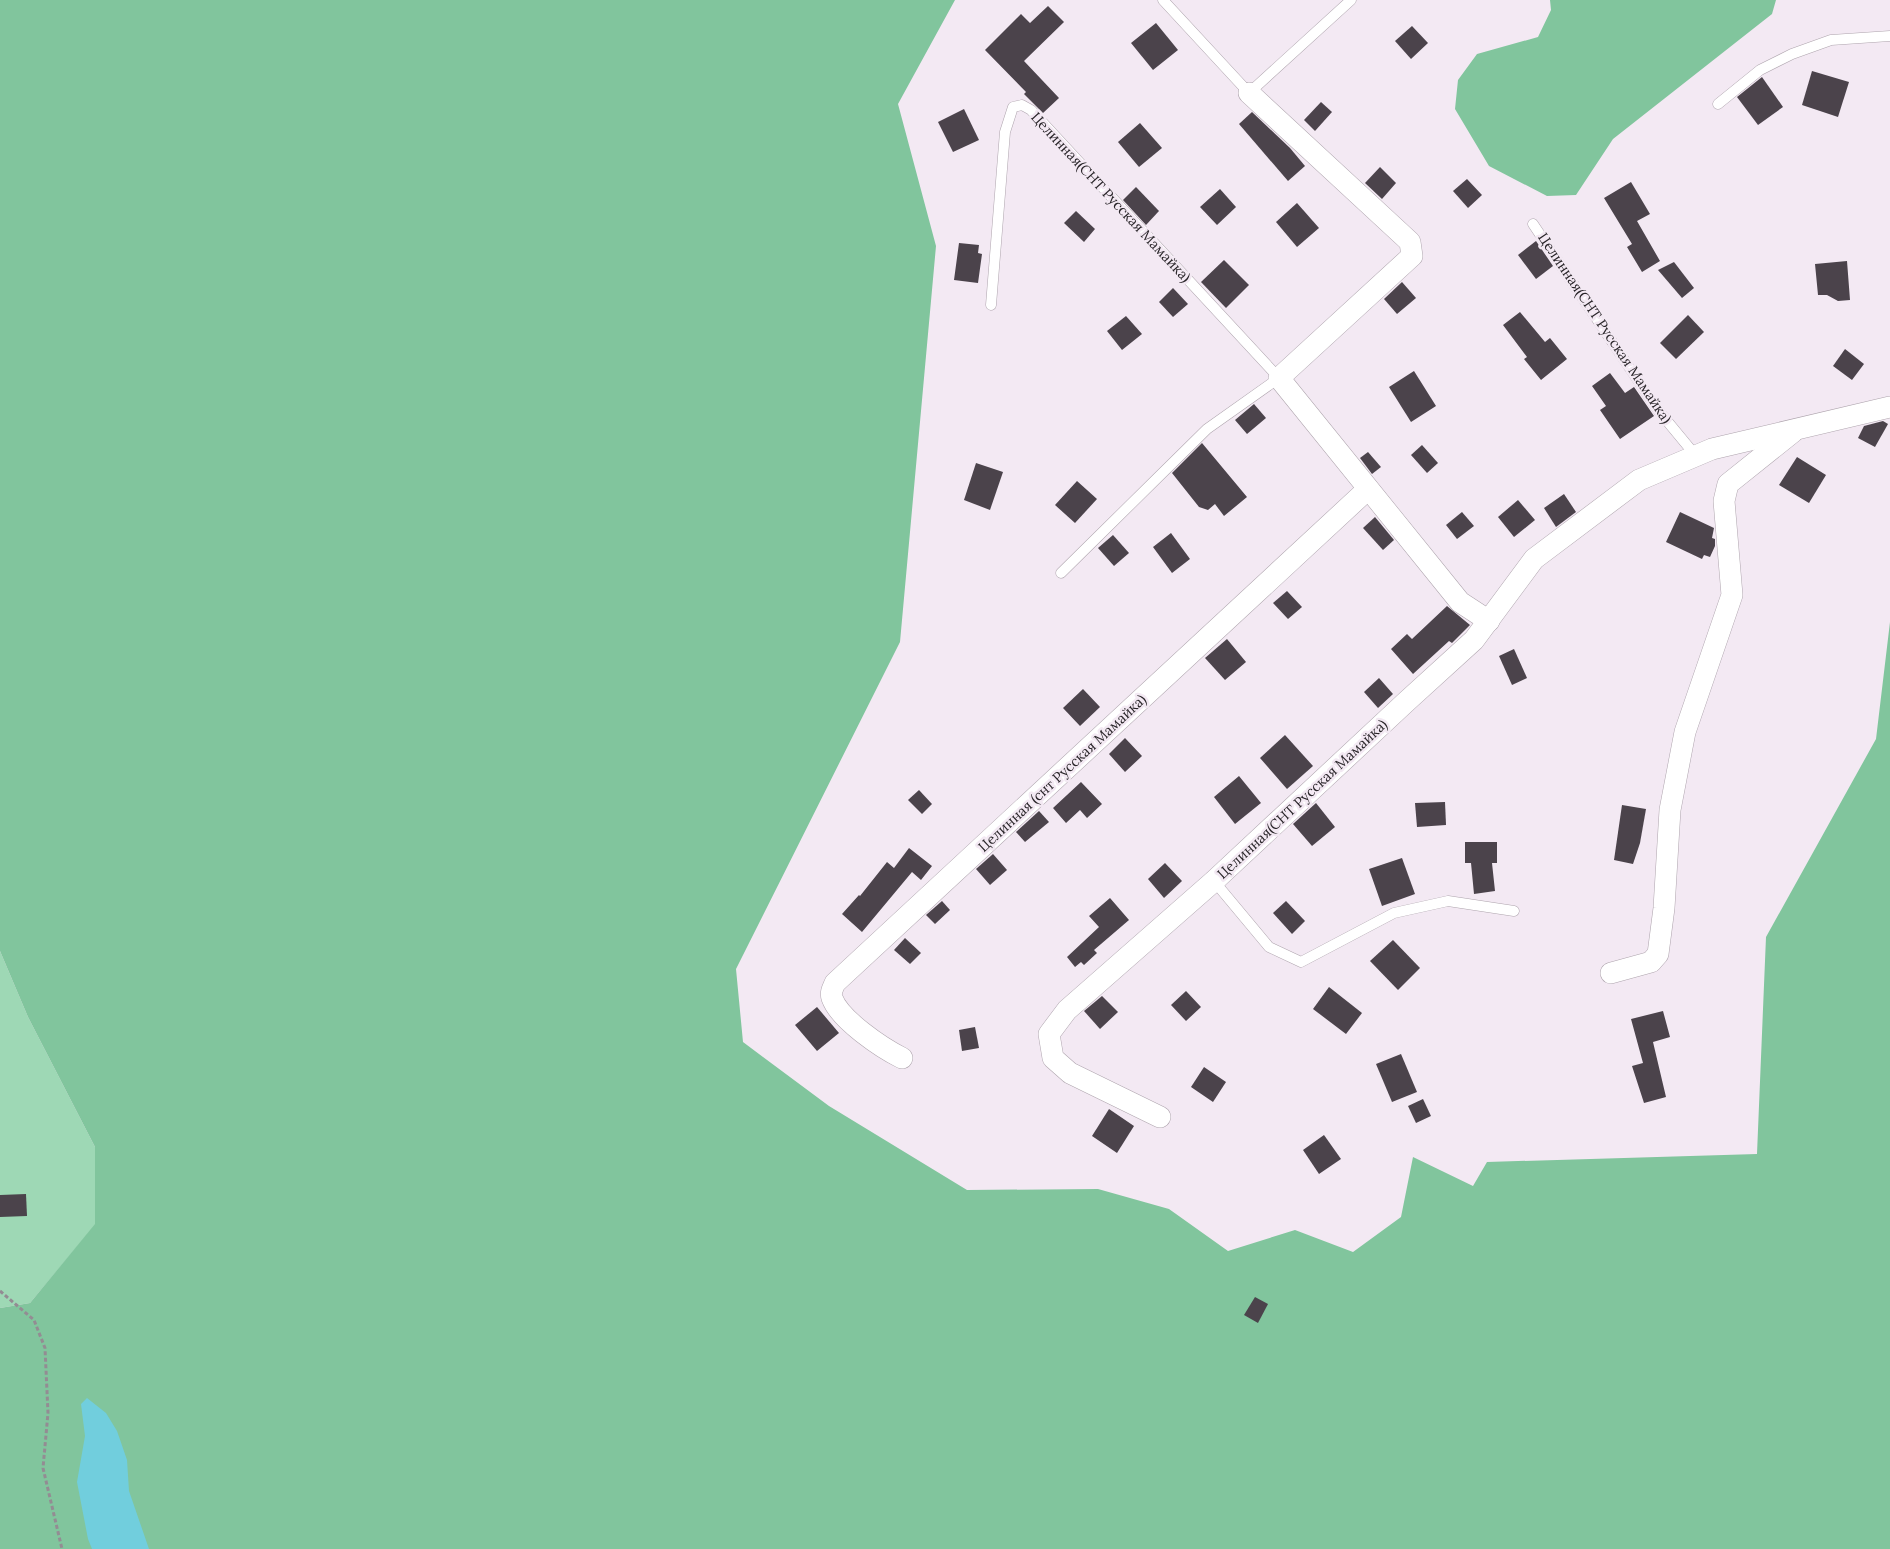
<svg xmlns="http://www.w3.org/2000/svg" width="1890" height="1549" font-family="Lora,serif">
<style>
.green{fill:#9ed8b5}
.forest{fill:#81c59d}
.water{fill:#71cedd}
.building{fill:#4b434b}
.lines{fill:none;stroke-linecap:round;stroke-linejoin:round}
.service-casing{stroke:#aea4ad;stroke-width:11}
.minor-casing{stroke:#aea4ad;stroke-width:22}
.path{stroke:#938c93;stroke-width:3;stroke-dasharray:4 2.5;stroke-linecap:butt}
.service{stroke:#fff;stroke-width:10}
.minor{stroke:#fff;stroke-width:21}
.labels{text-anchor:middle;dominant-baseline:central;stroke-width:5;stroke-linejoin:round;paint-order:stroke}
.street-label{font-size:14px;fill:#292529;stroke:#f3e9f3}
</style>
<rect width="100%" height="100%" fill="#f3e9f3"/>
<polygon class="green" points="0,951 28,1017 95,1147 95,1225 30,1303 0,1308"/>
<g class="forest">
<polygon points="0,0 955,0 898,104 936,246 900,642 736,969 743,1042 829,1106 967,1190 1098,1189 1169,1209 1228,1251 1295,1230 1353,1252 1401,1217 1413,1157 1473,1186 1487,1162 1757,1154 1766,937 1876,739 1890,622 1890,1549 0,1549 0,1308 30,1303 95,1224 95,1147 28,1017 0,951"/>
<polygon points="1550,0 1776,0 1772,14 1613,139 1576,195 1547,196 1489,166 1455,109 1458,80 1477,54 1538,37 1551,10"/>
</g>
<polygon class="water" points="87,1398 106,1413 117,1431 127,1460 129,1491 149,1549 92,1549 88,1539 77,1482 85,1436 81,1404"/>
<g class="building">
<polygon points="1048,6 1064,22 1024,61 1059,98 1043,113 1024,94 1026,92 985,50 1021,14 1030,23"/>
<polygon points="1156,23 1178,50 1153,70 1131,43"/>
<polygon points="1412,26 1428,43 1411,59 1395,41"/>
<polygon points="1812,71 1849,82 1838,117 1802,105"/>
<polygon points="1762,77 1783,107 1758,125 1737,97"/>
<polygon points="1321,102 1332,112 1315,131 1304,120"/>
<polygon points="964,109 979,140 953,152 938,122"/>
<polygon points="1252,112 1290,148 1305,166 1288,181 1239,124"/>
<polygon points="1140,123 1162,148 1139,167 1118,142"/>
<polygon points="1380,167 1396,183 1382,199 1365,183"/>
<polygon points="1467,179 1482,195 1468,208 1453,191"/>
<polygon points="1631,182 1650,214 1637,221 1660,261 1642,272 1627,247 1632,244 1604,198"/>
<polygon points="1136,187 1159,211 1146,225 1123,200"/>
<polygon points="1220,189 1236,207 1217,225 1200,207"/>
<polygon points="1297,203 1319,228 1297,247 1276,222"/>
<polygon points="1076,211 1095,229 1084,242 1064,223"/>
<polygon points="1536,241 1553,266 1536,279 1518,255"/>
<polygon points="959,243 979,245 978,253 982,254 978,283 954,280"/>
<polygon points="1224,260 1249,285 1226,308 1201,282"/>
<polygon points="1847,261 1850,300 1838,301 1827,295 1818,295 1815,264"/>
<polygon points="1674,262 1694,288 1682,298 1658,270"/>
<polygon points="1402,282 1416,298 1397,314 1384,299"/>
<polygon points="1173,288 1188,304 1173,317 1159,302"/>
<polygon points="1520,312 1545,342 1550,338 1567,359 1541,380 1524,359 1527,357 1503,325"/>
<polygon points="1688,315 1704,332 1676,359 1660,343"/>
<polygon points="1126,316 1142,334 1122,350 1107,331"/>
<polygon points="1845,349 1864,364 1852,380 1833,366"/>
<polygon points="1414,371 1436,406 1411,422 1389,387"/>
<polygon points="1610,373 1625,393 1634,387 1654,416 1620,439 1600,410 1606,406 1592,386"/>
<polygon points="1254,404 1266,418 1247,434 1235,420"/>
<polygon points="1883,421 1888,424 1875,447 1858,438 1864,426"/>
<polygon points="1202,443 1247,497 1224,516 1215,504 1208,510 1199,507 1172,473"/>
<polygon points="1422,445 1438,463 1427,473 1411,455"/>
<polygon points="1368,452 1381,467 1372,474 1360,458"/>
<polygon points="1797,457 1826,475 1809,503 1779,485"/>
<polygon points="976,463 1003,472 990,510 964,500"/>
<polygon points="1077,481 1097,499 1075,523 1055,505"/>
<polygon points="1564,494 1576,512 1556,527 1544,508"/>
<polygon points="1518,500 1535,520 1514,537 1498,517"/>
<polygon points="1462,512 1474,526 1457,539 1446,525"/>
<polygon points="1680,512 1714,528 1712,538 1715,539 1715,546 1710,557 1704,555 1702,559 1666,542"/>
<polygon points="1375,517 1394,540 1383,550 1363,528"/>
<polygon points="1171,533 1190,559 1172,573 1153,547"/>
<polygon points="1113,535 1129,553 1114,566 1098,548"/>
<polygon points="1287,591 1302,607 1288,619 1273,603"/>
<polygon points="1447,606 1470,625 1452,643 1449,641 1413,674 1391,649 1407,634 1412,639"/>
<polygon points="1227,639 1246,662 1225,680 1205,658"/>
<polygon points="1514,649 1527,678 1512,685 1499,656"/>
<polygon points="1379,678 1393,694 1378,708 1364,692"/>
<polygon points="1083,689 1100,707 1080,726 1063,708"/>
<polygon points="1285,735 1313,766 1287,789 1260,758"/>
<polygon points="1125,738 1142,756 1125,772 1109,754"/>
<polygon points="1239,776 1261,803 1235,824 1214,797"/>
<polygon points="1081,782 1102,804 1087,818 1080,810 1066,823 1053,808"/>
<polygon points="919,790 932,804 922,814 908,800"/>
<polygon points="1445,802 1446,825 1417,827 1415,803"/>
<polygon points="1316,803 1335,827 1312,846 1293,824"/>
<polygon points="1622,805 1646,809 1640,843 1633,864 1614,860"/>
<polygon points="1039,811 1049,822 1025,842 1016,832"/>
<polygon points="1465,842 1497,842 1497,863 1492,863 1495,891 1474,894 1471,863 1465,863"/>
<polygon points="909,848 932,866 921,880 912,872 862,932 842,914 859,895 860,896 887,862 894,868"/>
<polygon points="993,854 1007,870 990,885 976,869"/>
<polygon points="1402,858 1415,894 1382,906 1369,869"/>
<polygon points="1165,863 1182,881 1164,898 1148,879"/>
<polygon points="1110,898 1129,920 1094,950 1097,953 1084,965 1081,962 1075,967 1067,957 1099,927 1089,916"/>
<polygon points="942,901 950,910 935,924 926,915"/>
<polygon points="1286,901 1305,921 1292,934 1273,913"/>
<polygon points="905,938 921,953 910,964 894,950"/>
<polygon points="1393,940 1420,968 1398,990 1370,961"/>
<polygon points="1329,987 1362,1013 1346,1034 1313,1009"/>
<polygon points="1186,991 1201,1007 1186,1021 1171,1005"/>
<polygon points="1102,996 1118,1012 1100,1029 1084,1011"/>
<polygon points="817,1007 839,1033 817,1051 795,1025"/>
<polygon points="1663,1011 1670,1037 1653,1042 1666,1097 1644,1103 1632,1066 1643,1063 1631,1019"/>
<polygon points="975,1027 979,1048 962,1051 959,1030"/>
<polygon points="1401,1054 1417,1092 1392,1102 1376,1064"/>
<polygon points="1204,1067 1226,1082 1213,1102 1191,1087"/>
<polygon points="1423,1099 1431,1116 1416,1123 1408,1106"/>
<polygon points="1109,1109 1134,1126 1117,1153 1092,1136"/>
<polygon points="1324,1135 1341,1159 1319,1174 1303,1150"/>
<polygon points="26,1194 27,1216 0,1217 0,1195"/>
<polygon points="1255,1297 1268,1304 1258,1323 1244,1315"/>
</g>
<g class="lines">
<g class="service-casing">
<g id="service">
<polyline points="1163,0 1249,93 1351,0"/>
<polyline points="1718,104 1760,70 1792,54 1831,40 1890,36"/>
<polyline points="1533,224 1658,410 1696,456"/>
<polyline points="991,305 1005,132 1013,107 1022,105 1031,110 1279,378 1207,429 1061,573"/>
<polyline points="1214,881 1269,947 1301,962 1394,913 1448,901 1514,911"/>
</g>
</g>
<g class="minor-casing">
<g id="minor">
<polyline points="1249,93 1410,242 1412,256 1279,378 1460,602 1489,621"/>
<polyline points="1611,973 1651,962 1658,954 1664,908 1670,810 1685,732 1732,595 1724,501 1728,484 1793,432"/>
<path d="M 902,1058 C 882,1048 840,1020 832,998 C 830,992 833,988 835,983 L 1368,489"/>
<polyline points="1160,1117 1070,1073 1053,1058 1049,1034 1067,1010 1214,881 1407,701 1474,640 1534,559 1639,480 1712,449 1890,407"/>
</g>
</g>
<polyline class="path" points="0,1291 34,1320 45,1348 48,1413 43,1468 62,1549"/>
<use href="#service" class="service"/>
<use href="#minor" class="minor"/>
</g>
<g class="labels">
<g class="street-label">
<text transform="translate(1111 197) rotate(47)">Целинная(СНТ Русская Мамайка)</text>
<text transform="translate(1605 328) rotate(56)">Целинная(СНТ Русская Мамайка)</text>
<text transform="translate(1062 773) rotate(-43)">Целинная (снт Русская Мамайка)</text>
<text transform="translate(1302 799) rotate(-43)">Целинная(СНТ Русская Мамайка)</text>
</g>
</g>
</svg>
